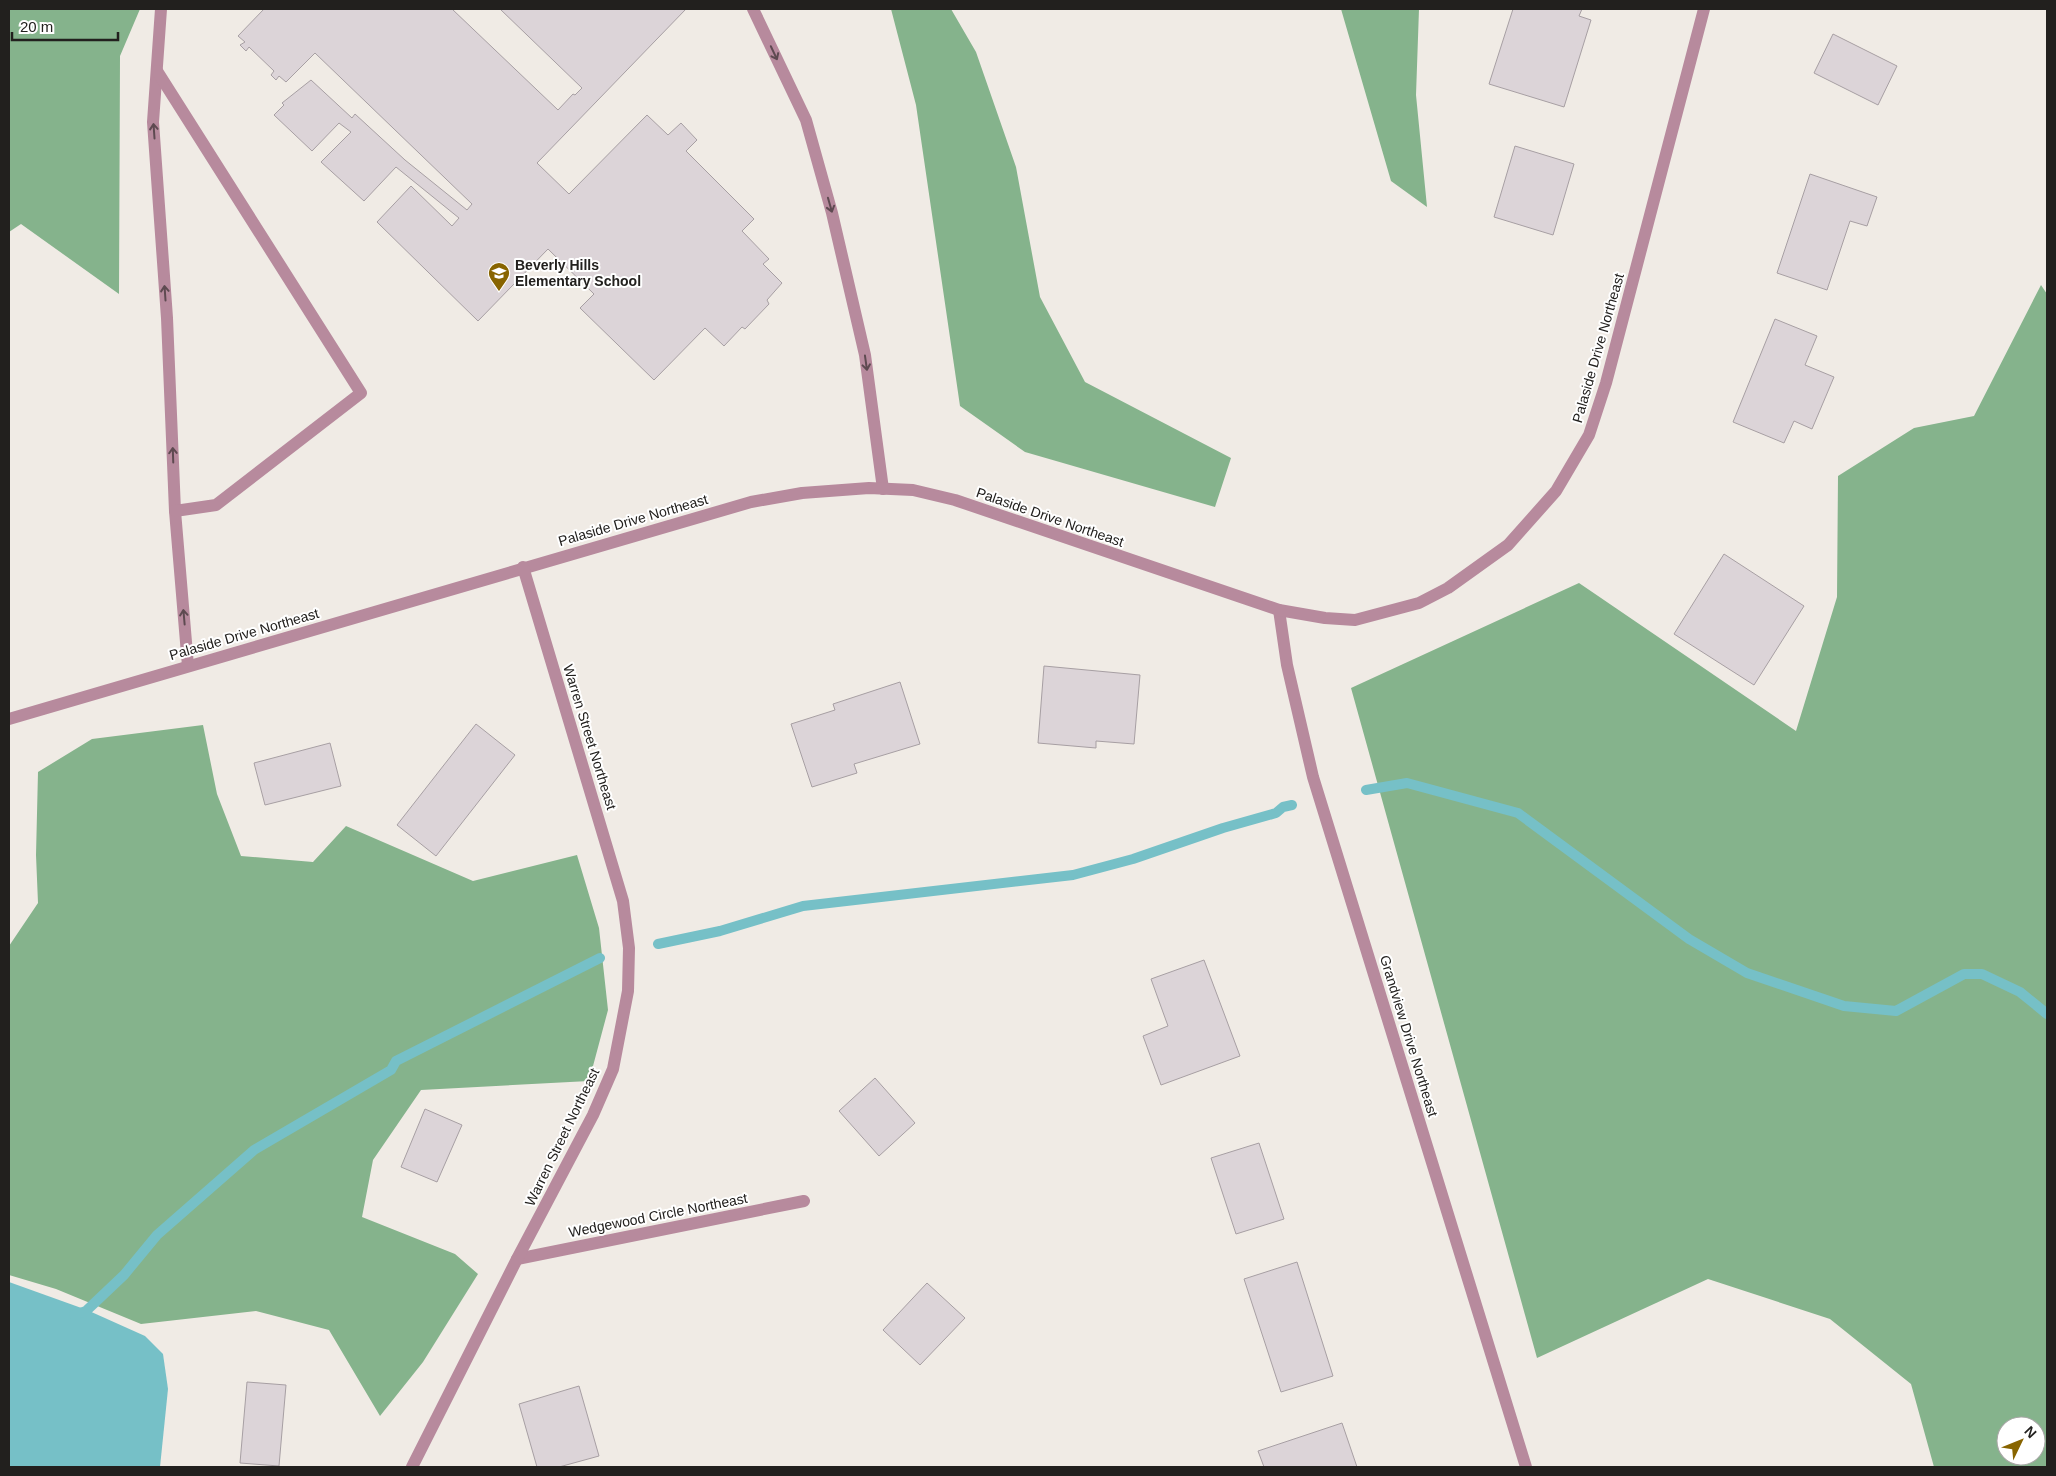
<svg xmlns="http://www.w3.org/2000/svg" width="2056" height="1476" font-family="Arial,sans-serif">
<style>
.forest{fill:#85b38c;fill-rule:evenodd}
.water{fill:#76c0c7}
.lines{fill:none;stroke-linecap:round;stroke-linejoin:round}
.stream{stroke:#76c0c7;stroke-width:10}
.building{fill:#dcd4d8;stroke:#a79fa3}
.service{stroke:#b78a9d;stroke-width:12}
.minor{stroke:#b78a9d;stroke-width:12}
.oneway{stroke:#5e4a51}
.labels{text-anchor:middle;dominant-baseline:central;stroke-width:4;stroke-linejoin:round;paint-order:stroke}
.poi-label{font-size:14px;font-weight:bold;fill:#22201e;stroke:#fff;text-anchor:start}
.street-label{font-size:14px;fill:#22201e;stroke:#fff}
</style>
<rect width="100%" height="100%" fill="#f0ebe5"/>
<g class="forest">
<polygon points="9,9 140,9 120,56 119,294 21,224 9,232"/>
<polygon points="891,9 951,9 976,52 1016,167 1040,297 1085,382 1231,458 1215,507 1025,452 960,406 916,105"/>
<polygon points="1341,9 1419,9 1416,95 1427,207 1391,181"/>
<path d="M 2041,285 L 2047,294 L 2047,1467 L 1934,1467 L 1911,1384 L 1830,1319 L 1708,1279 L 1537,1358 L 1351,688 L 1579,583 L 1796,731 L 1837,597 L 1838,476 L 1914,428 L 1974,416 ZM 2006,1426 L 2036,1426 L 2036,1456 L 2006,1456 Z"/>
<polygon points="203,725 217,794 241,856 313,862 346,826 473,881 577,855 599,928 608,1010 589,1081 421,1090 373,1160 362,1217 455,1254 478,1274 423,1362 380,1416 329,1330 256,1311 141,1324 56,1289 9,1275 9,946 38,903 36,855 38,772 92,739"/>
</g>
<polygon class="water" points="9,1282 87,1310 145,1336 163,1354 168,1389 160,1467 9,1467"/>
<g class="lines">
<g class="stream">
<polyline points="1366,790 1407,783 1518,813 1689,939 1747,973 1844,1006 1896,1011 1964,974 1982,974 2020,992 2047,1014"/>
<polyline points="658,944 720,931 803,906 1073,875 1133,859 1223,828 1276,813 1283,807 1292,805"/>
<polyline points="74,1315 86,1311 124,1275 157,1235 254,1150 391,1070 396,1061 600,958"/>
</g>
</g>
<g class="building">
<polygon points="264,9 452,9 558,110 573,94 575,95 582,88 500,9 686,9 537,163 569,194 647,115 668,135 681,123 697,140 686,151 754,219 742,231 769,259 763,264 782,283 767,300 769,304 745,329 742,327 724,346 705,328 654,380 580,308 594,294 548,249 478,321 377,222 411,186 452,226 459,218 396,167 364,201 321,162 351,132 339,123 312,151 274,115 284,105 282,103 311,80 352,118 355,114 405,160 467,210 472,204 315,53 286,82 279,76 276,80 271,75 274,71 249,47 246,51 240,45 245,42 238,36"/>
<polygon points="1513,9 1582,9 1579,16 1591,20 1564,107 1489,84"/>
<polygon points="1833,34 1897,66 1878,105 1814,73"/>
<polygon points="1515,146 1574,164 1553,235 1494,217"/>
<polygon points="1810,174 1877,197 1867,226 1850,221 1827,290 1777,273"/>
<polygon points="1775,319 1817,336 1805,365 1834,377 1812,429 1794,421 1784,443 1733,422"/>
<polygon points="1724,554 1804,606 1754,685 1674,634"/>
<polygon points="1044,666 1140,675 1134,744 1096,741 1096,748 1038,743"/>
<polygon points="900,682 920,744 854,764 857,773 812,787 791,724 835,710 833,704"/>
<polygon points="476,724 515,755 436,856 397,825"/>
<polygon points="330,743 341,786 265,805 254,763"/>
<polygon points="1204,960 1240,1056 1161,1085 1143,1036 1168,1026 1151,979"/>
<polygon points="875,1078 915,1123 879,1156 839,1111"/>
<polygon points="425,1109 462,1125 437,1182 401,1167"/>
<polygon points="1259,1143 1284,1219 1236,1234 1211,1158"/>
<polygon points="1297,1262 1333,1376 1281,1392 1244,1279"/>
<polygon points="927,1283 965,1318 920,1365 883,1330"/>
<polygon points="247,1382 286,1385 279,1466 240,1463"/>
<polygon points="579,1386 599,1456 559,1467 537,1467 519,1404"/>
<polygon points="1342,1423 1357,1467 1264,1467 1258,1451"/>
</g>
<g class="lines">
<g class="service">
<polyline points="161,9 153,122 167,318 175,511 188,666"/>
<polyline points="753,9 806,120 832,213 865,355 883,489"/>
<polyline points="157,71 361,393 216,505 175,511"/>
</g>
<g class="minor">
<polyline points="1279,610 1287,665 1313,777 1526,1467"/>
<polyline points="9,719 751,502 802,493 869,488 913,490 955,500 1279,610 1325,618 1355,620 1419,603 1448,588 1508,545 1556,491 1589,435 1606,383 1704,9"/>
<polyline points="517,1259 804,1201"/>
<polyline points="412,1467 517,1259 593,1115 613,1069 628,991 629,948 623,901 523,567"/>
</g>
</g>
<defs><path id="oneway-shaft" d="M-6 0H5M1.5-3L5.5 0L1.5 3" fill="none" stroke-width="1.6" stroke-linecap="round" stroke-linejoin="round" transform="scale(1.25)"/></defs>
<g class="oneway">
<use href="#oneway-shaft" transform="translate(774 53) rotate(65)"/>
<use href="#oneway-shaft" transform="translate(154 131) rotate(-94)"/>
<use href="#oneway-shaft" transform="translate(830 205) rotate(74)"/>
<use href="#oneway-shaft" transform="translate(165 293) rotate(-94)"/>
<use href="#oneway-shaft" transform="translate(866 363) rotate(82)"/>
<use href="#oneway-shaft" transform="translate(173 455) rotate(-92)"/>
<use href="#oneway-shaft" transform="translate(184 617) rotate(-95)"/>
</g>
<defs>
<g id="school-pin" transform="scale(1.125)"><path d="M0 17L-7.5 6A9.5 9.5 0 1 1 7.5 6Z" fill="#886400" stroke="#fff"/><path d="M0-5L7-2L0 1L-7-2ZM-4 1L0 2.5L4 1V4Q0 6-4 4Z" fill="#fff"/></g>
</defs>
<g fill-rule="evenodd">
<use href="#school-pin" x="499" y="273"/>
</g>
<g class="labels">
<g class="poi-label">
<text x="515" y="265">Beverly Hills<tspan x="515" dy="16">Elementary School</tspan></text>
</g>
<g class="street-label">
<text transform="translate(1598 348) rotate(-74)">Palaside Drive Northeast</text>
<text transform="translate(1050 517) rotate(19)">Palaside Drive Northeast</text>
<text transform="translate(633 520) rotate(-16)">Palaside Drive Northeast</text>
<text transform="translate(244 634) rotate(-16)">Palaside Drive Northeast</text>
<text transform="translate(590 737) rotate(73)">Warren Street Northeast</text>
<text transform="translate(1409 1036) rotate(73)">Grandview Drive Northeast</text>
<text transform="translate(562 1137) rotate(-64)">Warren Street Northeast</text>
<text transform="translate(658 1215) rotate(-11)">Wedgewood Circle Northeast</text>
</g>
</g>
<rect width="2056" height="1476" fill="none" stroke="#22201e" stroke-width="20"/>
<g transform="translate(2021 1441) rotate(47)"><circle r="24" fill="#ffffff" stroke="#a7a6a5"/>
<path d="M0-4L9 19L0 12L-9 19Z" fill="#886400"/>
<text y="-8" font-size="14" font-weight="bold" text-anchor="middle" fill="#22201e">N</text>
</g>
<path d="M12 32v8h106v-8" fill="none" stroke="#22201e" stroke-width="2.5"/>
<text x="20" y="32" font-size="15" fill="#22201e" stroke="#ffffff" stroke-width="4" paint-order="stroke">20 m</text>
</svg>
